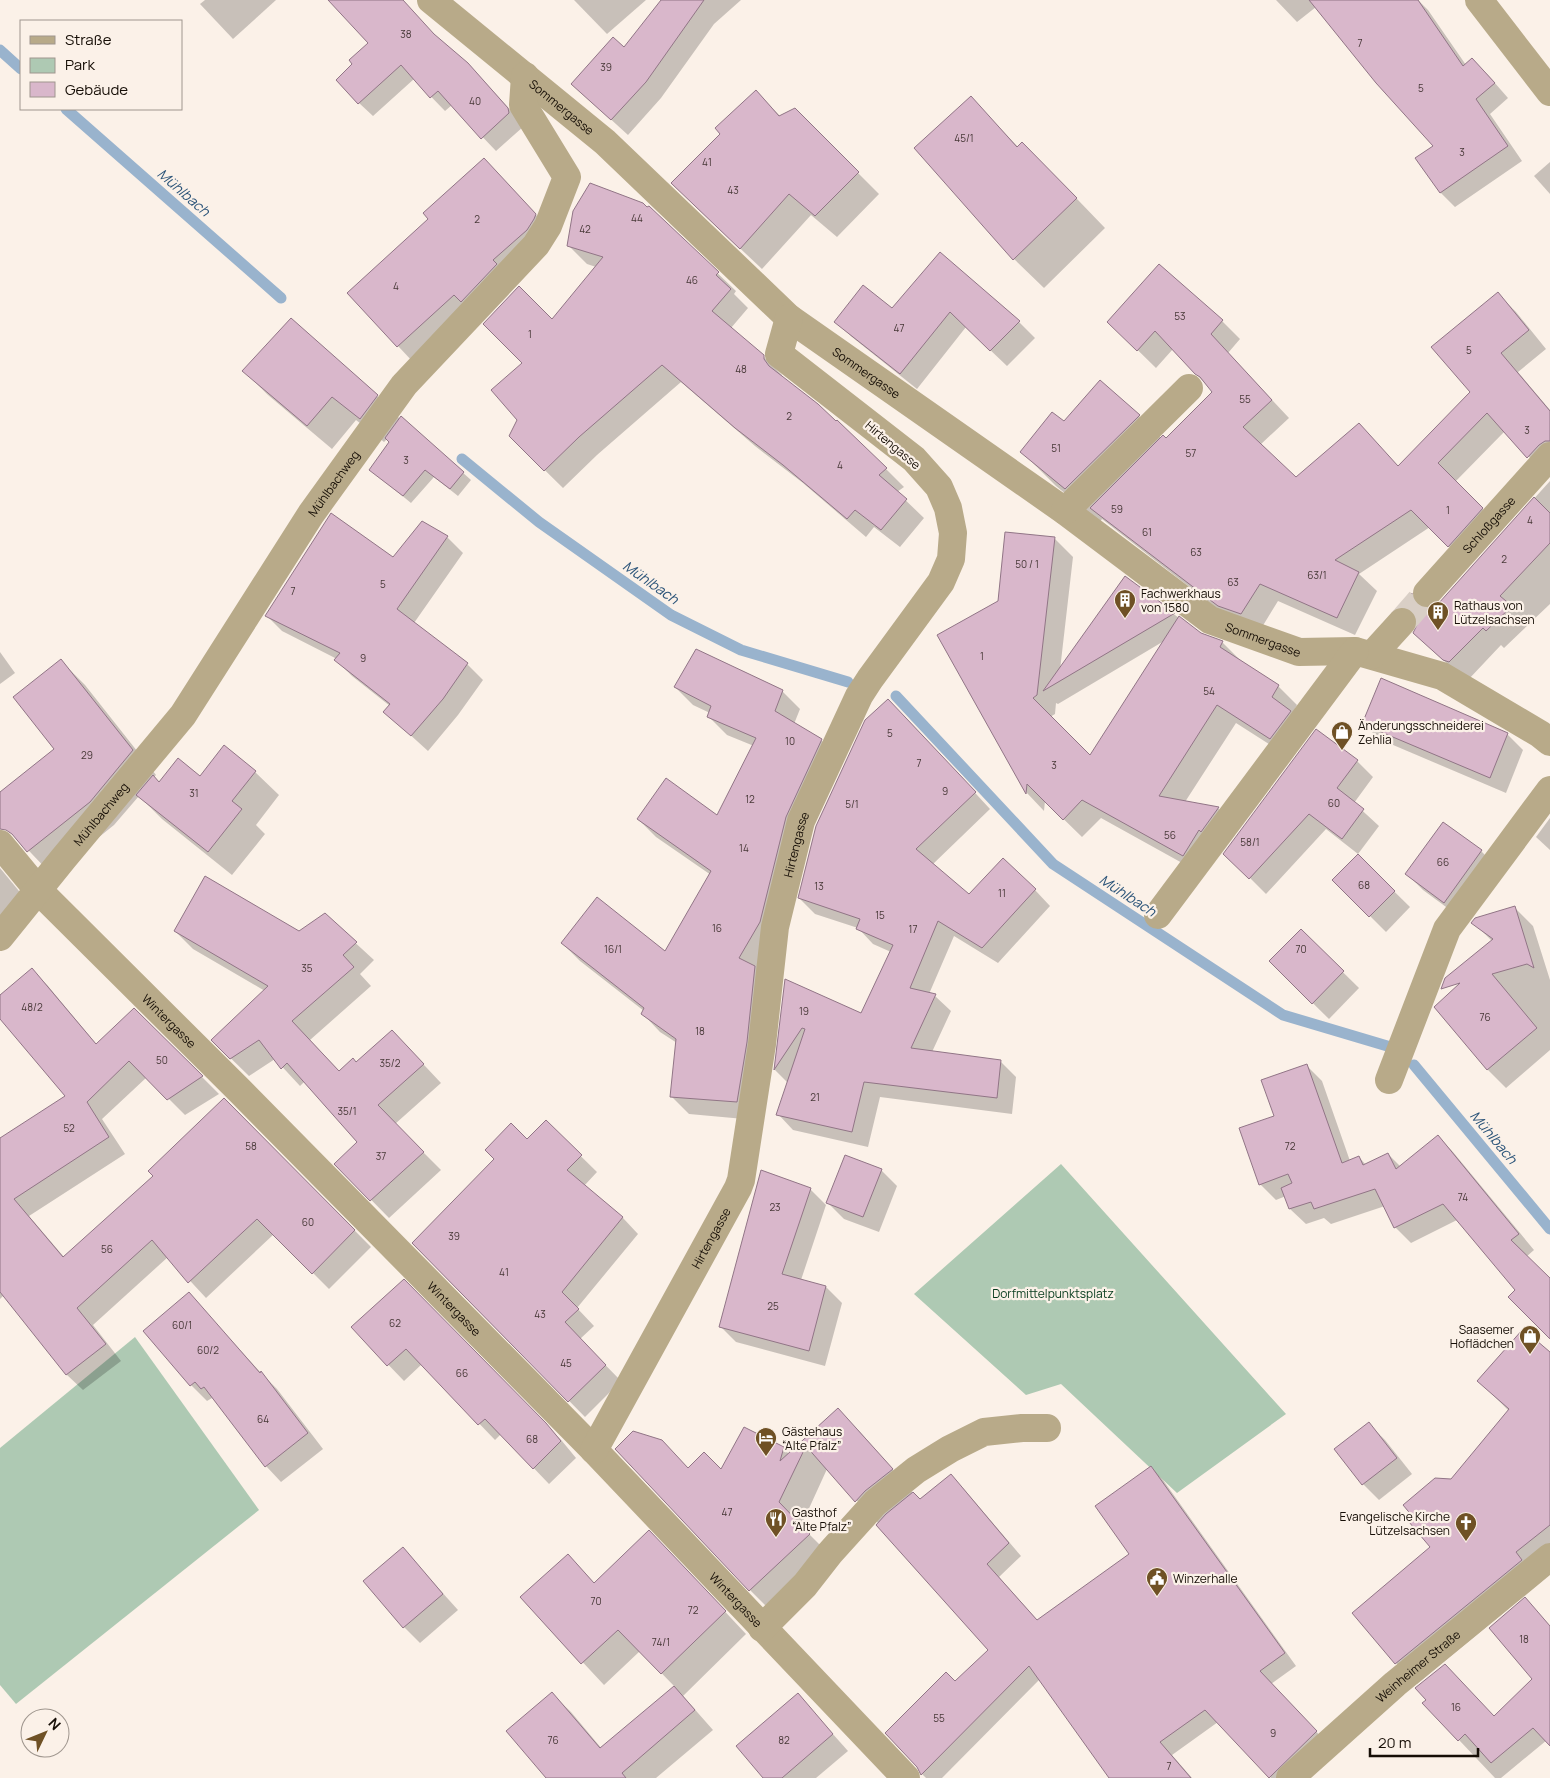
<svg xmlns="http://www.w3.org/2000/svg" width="1550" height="1778" font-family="Manrope,sans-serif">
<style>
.green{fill:#aec9b3}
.shadow{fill:#0003;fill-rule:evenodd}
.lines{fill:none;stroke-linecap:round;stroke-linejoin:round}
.stream{stroke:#99b3cd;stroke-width:11}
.building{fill:#d9b7cb;stroke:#917586}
.minor-tunnel{stroke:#d9cfc6;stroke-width:28;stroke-dasharray:28 14;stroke-linecap:butt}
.minor{stroke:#b8aa89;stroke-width:28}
.labels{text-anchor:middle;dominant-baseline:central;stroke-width:4.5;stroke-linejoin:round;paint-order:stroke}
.number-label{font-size:10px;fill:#473837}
.street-label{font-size:12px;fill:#160e06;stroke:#fbf1e8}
.poi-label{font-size:12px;fill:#160e06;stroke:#fbf1e8;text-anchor:start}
.park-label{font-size:12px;fill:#053a1b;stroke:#fbf1e8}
.water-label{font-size:14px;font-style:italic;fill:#2b5479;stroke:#fbf1e8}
</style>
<rect width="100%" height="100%" fill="#fbf1e8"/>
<g class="green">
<polygon points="1061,1164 1286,1414 1177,1493 1061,1384 1026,1395 914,1294"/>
<polygon points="135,1337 259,1510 16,1704 0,1685 0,1448"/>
</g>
<g class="shadow">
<polygon points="205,0 276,0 233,39 200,4"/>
<polygon points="330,0 388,0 439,40 482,79 522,123 523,127 496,151 452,105 445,111 414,79 373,116 359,103 354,64 369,43"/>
<polygon points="574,0 646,0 607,34"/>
<polygon points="663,0 741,0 714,24 661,98 628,135 572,84 624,48"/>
<polygon points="1276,0 1418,0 1428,10 1466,65 1487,74 1508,98 1490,114 1522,161 1455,207 1440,192 1435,146 1316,7 1297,22"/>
<polygon points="756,91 780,116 794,109 879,194 837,237 811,215 762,269 694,205"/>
<polygon points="971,98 1018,147 1052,173 1105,228 1044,288 1014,259"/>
<polygon points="484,159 551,231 413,362 398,346 430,219"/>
<polygon points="1550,162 1550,194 1534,176"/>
<polygon points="649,207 736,291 734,294 748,308 731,328 763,356 782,375 782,378 886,469 904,487 897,492 924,518 900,547 874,527 866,537 803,483 755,446 681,382 597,455 563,488 510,436 519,419 524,363 552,321 596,267 587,264 569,246"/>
<polygon points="940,254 1019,322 1035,338 1007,366 966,327 917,389 852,337 836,322 892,309"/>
<polygon points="1159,266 1222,321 1240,339 1228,353 1289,418 1260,445 1296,478 1399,467 1471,392 1498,294 1516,312 1546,349 1518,372 1550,410 1550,470 1546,475 1505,431 1455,482 1500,526 1466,564 1430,527 1359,574 1377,591 1355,635 1278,601 1259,632 1237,624 1102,519 1100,522 1056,486 1022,452 1064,423 1139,416 1162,439 1166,440 1213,392 1173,349 1156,368 1108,321"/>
<polygon points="244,371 377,396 400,419 401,417 471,480 458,496 434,477 411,503 371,470 390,442 387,439 384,442 356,420 332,449 268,395"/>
<polygon points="1550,481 1550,604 1504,648 1501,645 1468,680 1463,678 1433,651 1418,625 1400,607 1412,594 1427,609 1432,609 1439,604"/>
<polygon points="447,537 463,553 414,623 467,664 483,680 458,715 428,751 385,712 390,706 352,676 336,660 337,659 282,631 266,615 393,559"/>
<path d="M 1054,538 L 1073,557 L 1060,670 L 1125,577 L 1200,634 L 1223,643 L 1241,661 L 1278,686 L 1297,705 L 1292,714 L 1289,757 L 1236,723 L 1185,802 L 1218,808 L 1237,827 L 1202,874 L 1101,818 L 1082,837 L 1045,801 L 1044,811 L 1027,793 L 939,636 L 999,602 ZM 1164,641 L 1090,757 L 1050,717 L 1055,714 L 1056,703 L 1058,704 Z"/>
<polygon points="0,652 15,673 0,684"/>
<polygon points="61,661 85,685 156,775 154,777 159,783 255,772 279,795 256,825 265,834 232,875 162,819 139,796 114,825 52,875 12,833 0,808 0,794 56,749"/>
<polygon points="1382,679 1507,734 1523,750 1506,793 1379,739 1363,723"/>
<polygon points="675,687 782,691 800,709 794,724 821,740 839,758 803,835 755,1120 689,1114 671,1096 677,1043 660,1032 643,1014 644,1011 580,961 562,943 665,953 711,875 656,837 638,819 718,817 754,746 727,735 709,717 710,713 693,705"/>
<polygon points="904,716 990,809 932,865 969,896 1035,890 1050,906 998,963 954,936 929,994 935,996 951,1011 932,1052 1000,1061 1016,1077 1012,1114 880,1097 868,1147 793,1130 778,1114 788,1083 775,1070 786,981 862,1015 891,952 873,944 858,928 815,914 799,898"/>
<polygon points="1357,761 1373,777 1354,803 1379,826 1358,854 1326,829 1266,894 1225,853"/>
<polygon points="1550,818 1550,850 1536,837"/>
<polygon points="1481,851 1497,867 1461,918 1423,890 1407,874"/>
<polygon points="1358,856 1410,907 1386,932 1334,880"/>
<polygon points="0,868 28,902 0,923"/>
<polygon points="1515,908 1533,926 1550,980 1550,1050 1506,1088 1488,1070 1435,1007 1465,980 1492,941 1473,922"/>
<polygon points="325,915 374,960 360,974 371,986 310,1040 340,1072 356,1064 410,1050 441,1083 395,1124 441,1170 389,1218 336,1164 359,1142 305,1081 300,1086 275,1059 249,1076 212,1040 265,991 193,949 175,931 299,932"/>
<polygon points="1301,931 1359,988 1329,1019 1270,961"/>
<polygon points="32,970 48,986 97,1045 134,1009 219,1094 185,1115 147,1077 102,1119 125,1154 29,1216 64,1257 154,1176 224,1099 371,1247 329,1289 274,1234 206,1298 168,1257 93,1325 121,1361 83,1390 66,1374 4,1295 0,1299 0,1140 67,1097 0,1017 0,996"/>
<polygon points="1306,1065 1322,1081 1350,1161 1359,1157 1366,1165 1388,1154 1401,1167 1438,1136 1453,1152 1534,1250 1526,1257 1550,1280 1550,1338 1516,1290 1457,1220 1411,1243 1395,1227 1385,1206 1331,1224 1324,1218 1306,1224 1290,1209 1286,1196 1276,1200 1260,1184 1275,1117"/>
<polygon points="546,1122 597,1172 584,1186 623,1218 638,1234 577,1308 594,1326 580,1339 621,1381 585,1417 413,1243 527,1141"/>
<polygon points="881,1170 897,1186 879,1232 844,1219 828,1203"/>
<polygon points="810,1189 826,1205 801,1280 826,1287 842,1303 825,1366 736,1342 720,1326"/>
<polygon points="404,1281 562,1441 576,1458 549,1484 501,1434 495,1440 422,1364 404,1381 353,1328"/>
<polygon points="189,1294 261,1373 277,1389 323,1449 281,1482 266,1466 218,1404 212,1398 207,1401 191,1385 145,1331"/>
<polygon points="1550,1354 1550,1563 1536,1574 1542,1581 1417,1684 1396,1663 1451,1481 1509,1411 1479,1381"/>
<polygon points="838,1410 860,1432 920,1501 951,1476 963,1488 1021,1556 999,1577 1038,1621 1131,1554 1151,1467 1163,1480 1296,1666 1271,1684 1329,1745 1294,1778 1271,1778 1218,1722 1172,1755 1192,1778 1139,1778 1040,1679 942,1778 926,1778 922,1774 955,1683 989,1650 879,1524 827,1469 801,1526 832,1557 772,1612 750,1590 689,1469 722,1471 783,1448 789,1454"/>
<polygon points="1369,1424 1385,1440 1412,1474 1379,1500 1363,1484 1336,1450"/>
<polygon points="403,1549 458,1610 420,1643 404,1627"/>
<polygon points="670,1553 746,1634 683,1696 713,1730 656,1778 548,1778 552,1694 571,1712 602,1749 675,1687 640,1651 604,1685 522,1597 568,1555 595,1584"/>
<polygon points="1535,1610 1550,1626 1550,1743 1547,1740 1501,1778 1495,1778 1424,1703 1494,1718 1534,1679"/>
<polygon points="798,1695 848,1751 816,1778 764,1778"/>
</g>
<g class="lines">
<g class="stream">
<polyline points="0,50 21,69"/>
<polyline points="66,109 281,298"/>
<polyline points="462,459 539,522 671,615 741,650 848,682"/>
<polyline points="896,696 1053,864 1283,1015 1394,1048"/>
<polyline points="1414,1065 1550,1229"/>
</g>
</g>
<g class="building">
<polygon points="328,0 403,0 434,34 468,63 508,108 509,113 481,139 438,91 430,98 401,65 358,104 336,80 352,64 349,60 368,43"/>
<polygon points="661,0 704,0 646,82 611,120 571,84 613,37 624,47"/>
<polygon points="1309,0 1418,0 1463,66 1472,58 1495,83 1476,99 1508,146 1440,193 1415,158 1433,146 1376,83"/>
<polygon points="756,90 779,116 795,108 859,172 815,216 789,194 740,249 671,183 720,134 715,128"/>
<polygon points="971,96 1017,147 1022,142 1077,198 1013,260 914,148"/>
<polygon points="484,158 536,214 534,219 527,230 493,260 497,264 461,302 454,295 397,347 347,293 428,219 423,213"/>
<polygon points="590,183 643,203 647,207 649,206 719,272 716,275 731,289 712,311 764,355 764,359 769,366 818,404 836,421 837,420 887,468 879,475 907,499 881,530 855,510 847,519 783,465 735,428 662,365 579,437 544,471 509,436 517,420 491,390 522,363 483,324 519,286 552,319 603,257 567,246 573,211"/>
<polygon points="940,252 1020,321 990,351 950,312 900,374 834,322 863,285 892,308"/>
<polygon points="1159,264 1223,320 1211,334 1272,400 1243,427 1296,477 1359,423 1398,466 1470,392 1431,347 1498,292 1529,330 1501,353 1550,411 1550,441 1545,441 1539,445 1527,458 1487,413 1438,463 1483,508 1448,547 1411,510 1335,560 1359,572 1337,618 1260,584 1241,614 1218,606 1090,508 1163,435 1166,438 1212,392 1200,377 1195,374 1155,331 1137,351 1107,322"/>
<polygon points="291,318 378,395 360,419 332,397 307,426 242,371"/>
<polygon points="1100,380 1140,415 1065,489 1020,452 1052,412 1064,421"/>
<polygon points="401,416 464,472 450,489 425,470 403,496 369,470 389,442 385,438"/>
<polygon points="1534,497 1550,513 1550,543 1500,596 1512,606 1486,631 1483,628 1449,662 1443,660 1413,633 1417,625 1417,618 1413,611 1406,607 1398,607 1412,593 1412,598 1416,604 1423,608 1431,608 1438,604"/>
<polygon points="331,513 393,557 422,521 448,536 397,609 468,663 443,699 411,736 383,712 390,704 334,660 340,653 265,616"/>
<polygon points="1005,532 1055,537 1037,695 1033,698 1090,755 1179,616 1201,633 1223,641 1220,647 1279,685 1272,697 1291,711 1270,739 1217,705 1159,796 1219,807 1201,832 1199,830 1183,856 1082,800 1063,820 1027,784 1026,794 937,635 998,601"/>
<polygon points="1125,576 1175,613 1043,691"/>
<polygon points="696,649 783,690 775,711 822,739 786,817 760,922 739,958 755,966 747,1042 737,1102 670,1097 676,1039 641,1014 644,1008 561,943 597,897 665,951 711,871 637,819 666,778 717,815 756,738 707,717 711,706 674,687"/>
<polygon points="61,659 133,750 90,802 27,852 12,834 6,830 0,829 0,792 54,749 13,697"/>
<polygon points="1381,678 1508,733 1490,778 1362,724"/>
<polygon points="888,699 976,792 916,849 969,894 1003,858 1036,889 982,948 938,921 910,988 936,994 911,1048 1001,1060 997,1098 864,1082 852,1132 776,1115 805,1029 802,1028 774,1070 785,979 861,1013 893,945 856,929 860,919 798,898 816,826 865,720"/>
<polygon points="1316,729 1358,760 1337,788 1364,809 1342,839 1309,814 1249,879 1223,854"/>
<polygon points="224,745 256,771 232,801 242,809 208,852 136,795 153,775 159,782 178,758 200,776"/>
<polygon points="1443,822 1482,850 1444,903 1405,874"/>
<polygon points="1358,854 1395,891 1369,917 1332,880"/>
<polygon points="205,876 299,931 325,913 357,942 343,955 354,967 292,1021 339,1071 353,1058 356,1062 392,1030 424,1064 378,1105 424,1152 370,1201 334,1164 357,1142 287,1063 281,1069 259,1040 230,1059 211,1040 268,986 174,931"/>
<polygon points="1515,906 1534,968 1527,964 1492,974 1537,1028 1487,1070 1434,1007 1460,983 1441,989 1445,978 1493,939 1471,923 1475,918"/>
<polygon points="1301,929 1344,971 1312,1004 1269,961"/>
<polygon points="32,968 96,1044 134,1008 203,1076 167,1100 129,1061 87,1102 109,1137 14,1199 63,1257 153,1176 148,1171 224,1098 355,1230 312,1274 257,1219 188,1283 152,1240 77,1308 106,1344 66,1375 0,1292 0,1138 65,1096 0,1019 0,995"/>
<polygon points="1307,1064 1342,1163 1359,1156 1363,1165 1388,1153 1396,1169 1438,1135 1519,1234 1511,1240 1550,1278 1550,1339 1508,1297 1515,1290 1443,1204 1394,1228 1375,1189 1314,1209 1311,1202 1289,1209 1281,1188 1292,1183 1288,1174 1259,1185 1239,1128 1274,1116 1261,1080"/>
<polygon points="546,1120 582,1155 567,1170 623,1217 562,1292 579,1309 565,1322 606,1365 568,1402 412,1243 494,1159 485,1150 511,1123 527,1139"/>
<polygon points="845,1155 882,1169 863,1217 826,1203"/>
<polygon points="761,1170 811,1188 782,1274 826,1286 809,1351 719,1327"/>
<polygon points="404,1279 546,1423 561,1441 533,1469 485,1419 478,1425 406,1349 387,1366 351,1327"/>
<polygon points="189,1292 260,1373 261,1371 308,1433 265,1467 204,1387 201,1389 195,1382 190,1386 143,1331"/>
<polygon points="1523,1329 1550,1352 1550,1525 1516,1552 1522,1560 1395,1664 1352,1613 1430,1547 1409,1522 1413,1517 1403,1505 1435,1478 1451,1479 1509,1409 1477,1381"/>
<polygon points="838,1408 893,1469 865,1491 855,1502 806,1446 779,1502 810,1534 749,1591 615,1449 633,1431 662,1440 688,1468 704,1452 721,1469 744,1427 784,1447 780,1461"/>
<polygon points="1369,1422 1397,1458 1362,1485 1334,1449"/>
<polygon points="1151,1466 1285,1653 1260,1671 1317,1731 1269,1778 1205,1710 1160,1742 1191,1778 1109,1778 1029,1666 921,1775 917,1767 885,1733 946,1672 955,1681 988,1650 876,1525 886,1514 913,1492 920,1499 951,1474 1009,1543 987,1564 1037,1620 1129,1554 1095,1506"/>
<polygon points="649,1530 726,1611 661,1674 618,1630 581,1664 520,1597 568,1554 594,1583"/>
<polygon points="403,1547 443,1594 403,1628 363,1581"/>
<polygon points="1525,1597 1550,1626 1550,1746 1533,1728 1491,1763 1465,1734 1458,1741 1422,1703 1426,1700 1415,1688 1445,1664 1494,1716 1532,1679 1489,1628"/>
<polygon points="674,1686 695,1710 622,1773 626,1778 546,1778 506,1731 552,1692 600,1748"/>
<polygon points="798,1693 833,1734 782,1778 763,1778 736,1746"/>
</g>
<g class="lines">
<polyline class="minor-tunnel" points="1402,622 1427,593"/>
<g class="minor">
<path id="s1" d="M 431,0 L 605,142 L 789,318 L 1065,511 L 1210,620 L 1299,652 L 1355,651 L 1442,676 L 1540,734 L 1550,742"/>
<polyline points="1479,0 1550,92"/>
<polyline points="1065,511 1189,388"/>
<path id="s2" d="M 1427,593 L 1550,456"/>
<polyline points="1372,655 1402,622"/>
<path id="s3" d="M 0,844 L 38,890 L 239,1090 L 594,1450 L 906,1778"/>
<polyline points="1158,915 1355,651"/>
<path id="s4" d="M 0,937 L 63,859 L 183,715 L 311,514 L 404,385 L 536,245 L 548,226 L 567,177 L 523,105 L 525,76"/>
<polyline points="1389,1080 1447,929 1550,790"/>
<path id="s5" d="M 594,1450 L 738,1188 L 741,1180 L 762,1044 L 775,927 L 801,821 L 859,696 L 870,679 L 941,582 L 951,559 L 953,533 L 948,508 L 939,487 L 914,459 L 779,354 L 789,318"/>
<polyline points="762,1628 805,1585 830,1553 875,1503 916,1470 950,1449 984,1432 1022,1428 1047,1428"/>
<path id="s6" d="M 1290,1778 L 1395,1684 L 1550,1557"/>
</g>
</g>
<defs>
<g id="building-pin" transform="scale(1.125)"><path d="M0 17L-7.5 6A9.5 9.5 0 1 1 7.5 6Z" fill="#6f5125" stroke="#fbf1e8"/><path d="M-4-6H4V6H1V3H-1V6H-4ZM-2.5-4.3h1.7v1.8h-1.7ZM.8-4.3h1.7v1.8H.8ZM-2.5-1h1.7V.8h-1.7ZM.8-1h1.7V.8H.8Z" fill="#fff"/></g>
<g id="shop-pin" transform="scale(1.125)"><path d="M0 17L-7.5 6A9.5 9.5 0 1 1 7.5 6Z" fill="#6f5125" stroke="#fbf1e8"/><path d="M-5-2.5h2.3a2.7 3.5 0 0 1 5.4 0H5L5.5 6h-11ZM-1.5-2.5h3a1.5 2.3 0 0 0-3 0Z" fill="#fff"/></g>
<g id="hotel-pin" transform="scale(1.125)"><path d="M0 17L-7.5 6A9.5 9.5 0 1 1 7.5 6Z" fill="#6f5125" stroke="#fbf1e8"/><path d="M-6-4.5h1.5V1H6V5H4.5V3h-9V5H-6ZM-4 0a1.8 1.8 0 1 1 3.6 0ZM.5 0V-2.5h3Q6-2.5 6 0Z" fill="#fff"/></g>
<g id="restaurant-pin" transform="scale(1.125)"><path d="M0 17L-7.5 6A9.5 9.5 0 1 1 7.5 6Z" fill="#6f5125" stroke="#fbf1e8"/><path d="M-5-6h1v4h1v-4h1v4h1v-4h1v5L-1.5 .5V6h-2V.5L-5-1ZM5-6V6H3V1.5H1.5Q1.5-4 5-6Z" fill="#fff"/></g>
<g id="church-pin" transform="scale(1.125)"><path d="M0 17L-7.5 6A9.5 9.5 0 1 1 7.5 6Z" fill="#6f5125" stroke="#fbf1e8"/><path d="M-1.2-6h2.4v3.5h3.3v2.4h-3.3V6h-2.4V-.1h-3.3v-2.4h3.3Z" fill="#fff"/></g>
<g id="civic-pin" transform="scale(1.125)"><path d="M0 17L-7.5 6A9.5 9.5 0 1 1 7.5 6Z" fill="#6f5125" stroke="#fbf1e8"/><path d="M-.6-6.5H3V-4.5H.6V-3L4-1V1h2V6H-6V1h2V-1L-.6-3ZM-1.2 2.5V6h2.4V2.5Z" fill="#fff"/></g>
</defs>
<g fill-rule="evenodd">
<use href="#building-pin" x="1125" y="600"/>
<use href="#building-pin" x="1438" y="612"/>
<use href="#shop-pin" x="1342" y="732"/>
<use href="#shop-pin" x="1530" y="1336"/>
<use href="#hotel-pin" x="766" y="1438"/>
<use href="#restaurant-pin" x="776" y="1519"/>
<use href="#church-pin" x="1466" y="1523"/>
<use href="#civic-pin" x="1157" y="1578"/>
</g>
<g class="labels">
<g class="number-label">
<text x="406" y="34">38</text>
<text x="1360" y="43">7</text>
<text x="606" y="67">39</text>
<text x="1421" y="88">5</text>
<text x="475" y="101">40</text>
<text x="964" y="138">45/1</text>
<text x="1462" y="152">3</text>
<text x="707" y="162">41</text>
<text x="733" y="190">43</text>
<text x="637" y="218">44</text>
<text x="477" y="219">2</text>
<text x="585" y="229">42</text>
<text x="692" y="280">46</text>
<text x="396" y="286">4</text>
<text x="1180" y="316">53</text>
<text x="899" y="328">47</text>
<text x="530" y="334">1</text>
<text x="1469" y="350">5</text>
<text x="741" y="369">48</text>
<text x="1245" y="399">55</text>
<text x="789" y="416">2</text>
<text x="1527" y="430">3</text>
<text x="1056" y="448">51</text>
<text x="1191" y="453">57</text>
<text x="406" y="460">3</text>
<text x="840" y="465">4</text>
<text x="1117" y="509">59</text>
<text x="1448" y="510">1</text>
<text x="1530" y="520">4</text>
<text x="1147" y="532">61</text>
<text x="1196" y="552">63</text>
<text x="1504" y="559">2</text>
<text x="1027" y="564">50 / 1</text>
<text x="1317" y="575">63/1</text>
<text x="1233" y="582">63</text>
<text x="383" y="584">5</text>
<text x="293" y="591">7</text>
<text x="982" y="656">1</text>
<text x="363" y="658">9</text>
<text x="1209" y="691">54</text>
<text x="890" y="733">5</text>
<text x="790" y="741">10</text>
<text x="87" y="755">29</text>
<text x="919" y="763">7</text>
<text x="1054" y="765">3</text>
<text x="945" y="791">9</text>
<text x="194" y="793">31</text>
<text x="750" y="799">12</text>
<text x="1334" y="803">60</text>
<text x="852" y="804">5/1</text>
<text x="1170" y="835">56</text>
<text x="1250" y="842">58/1</text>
<text x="744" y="848">14</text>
<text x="1443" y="862">66</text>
<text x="1364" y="885">68</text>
<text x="819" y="886">13</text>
<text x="1002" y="893">11</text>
<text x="880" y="915">15</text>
<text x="717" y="928">16</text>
<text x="913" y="929">17</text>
<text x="613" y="949">16/1</text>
<text x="1301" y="949">70</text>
<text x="307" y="968">35</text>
<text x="32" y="1007">48/2</text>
<text x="804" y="1011">19</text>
<text x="1485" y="1017">76</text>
<text x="700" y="1031">18</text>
<text x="162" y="1060">50</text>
<text x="390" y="1063">35/2</text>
<text x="815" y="1097">21</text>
<text x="347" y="1111">35/1</text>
<text x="69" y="1128">52</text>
<text x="251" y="1146">58</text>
<text x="1290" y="1146">72</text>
<text x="381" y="1156">37</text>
<text x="1463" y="1197">74</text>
<text x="775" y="1207">23</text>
<text x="308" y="1222">60</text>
<text x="454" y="1236">39</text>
<text x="107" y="1249">56</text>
<text x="504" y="1272">41</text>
<text x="773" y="1306">25</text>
<text x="540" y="1314">43</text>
<text x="395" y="1323">62</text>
<text x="182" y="1325">60/1</text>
<text x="208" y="1350">60/2</text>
<text x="566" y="1363">45</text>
<text x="462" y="1373">66</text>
<text x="263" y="1419">64</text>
<text x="532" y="1439">68</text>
<text x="727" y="1512">47</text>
<text x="596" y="1601">70</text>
<text x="693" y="1610">72</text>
<text x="1524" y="1639">18</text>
<text x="661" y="1642">74/1</text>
<text x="1456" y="1707">16</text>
<text x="939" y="1718">55</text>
<text x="1273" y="1733">9</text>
<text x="553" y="1740">76</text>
<text x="784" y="1740">82</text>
<text x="1169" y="1766">7</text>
</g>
<g class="street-label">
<text stroke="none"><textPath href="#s1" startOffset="169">Sommergasse</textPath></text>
<text stroke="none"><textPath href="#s1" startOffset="574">Sommergasse</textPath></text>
<text transform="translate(893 445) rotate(40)">Hirtengasse</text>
<text stroke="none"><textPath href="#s4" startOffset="564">Mühlbachweg</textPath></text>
<text stroke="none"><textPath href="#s2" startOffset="92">Schloßgasse</textPath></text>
<text stroke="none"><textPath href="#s1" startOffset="1054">Sommergasse</textPath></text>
<text stroke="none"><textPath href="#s4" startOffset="159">Mühlbachweg</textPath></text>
<text stroke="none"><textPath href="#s5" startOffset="648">Hirtengasse</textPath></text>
<text stroke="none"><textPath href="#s3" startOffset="245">Wintergasse</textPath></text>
<text stroke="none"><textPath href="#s5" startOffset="242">Hirtengasse</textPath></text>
<text stroke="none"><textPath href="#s3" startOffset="650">Wintergasse</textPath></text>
<text stroke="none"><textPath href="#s3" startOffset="1055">Wintergasse</textPath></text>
<text stroke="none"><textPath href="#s6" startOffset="170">Weinheimer Straße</textPath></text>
</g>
<g class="poi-label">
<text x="1141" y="593">Fachwerkhaus<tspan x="1141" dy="14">von 1580</tspan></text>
<text x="1454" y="605">Rathaus von<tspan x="1454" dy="14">Lützelsachsen</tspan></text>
<text x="1358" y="725">Änderungsschneiderei<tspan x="1358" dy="14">Zehlia</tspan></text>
<text x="1514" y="1329" text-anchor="end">Saasemer<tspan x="1514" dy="14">Hoflädchen</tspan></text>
<text x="782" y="1431">Gästehaus<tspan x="782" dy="14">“Alte Pfalz”</tspan></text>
<text x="792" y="1512">Gasthof<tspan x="792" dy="14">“Alte Pfalz”</tspan></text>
<text x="1450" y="1516" text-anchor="end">Evangelische Kirche<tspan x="1450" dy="14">Lützelsachsen</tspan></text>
<text x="1173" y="1578">Winzerhalle</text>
</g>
<g class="park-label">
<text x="1053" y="1293">Dorfmittelpunktsplatz</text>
</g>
<g class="water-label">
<text transform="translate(184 192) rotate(41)">Mühlbach</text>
<text transform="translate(651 582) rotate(35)">Mühlbach</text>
<text transform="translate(1128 895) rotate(33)">Mühlbach</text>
<text transform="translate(1494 1137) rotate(50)">Mühlbach</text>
</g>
</g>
<rect x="20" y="20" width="162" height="90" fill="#fbf1e8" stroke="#9f968e"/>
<rect x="30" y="36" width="25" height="8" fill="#b8aa89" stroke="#9f968e"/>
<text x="65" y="45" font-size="15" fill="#160e06">Straße</text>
<rect x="30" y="58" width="25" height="15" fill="#aec9b3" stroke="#9f968e"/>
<text x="65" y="70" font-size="15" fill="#160e06">Park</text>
<rect x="30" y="82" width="25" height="15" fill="#d9b7cb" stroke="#9f968e"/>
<text x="65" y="95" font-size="15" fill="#160e06">Gebäude</text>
<g transform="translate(45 1733) rotate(47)"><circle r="24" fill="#fbf1e8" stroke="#9f968e"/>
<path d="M0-4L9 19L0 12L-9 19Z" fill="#6f5125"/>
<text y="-8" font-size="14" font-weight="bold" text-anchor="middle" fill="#160e06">N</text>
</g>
<path d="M1370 1748v8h108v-8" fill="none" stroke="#160e06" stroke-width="2.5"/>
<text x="1378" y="1748" font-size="15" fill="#160e06" stroke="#fbf1e8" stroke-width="4" paint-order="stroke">20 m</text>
</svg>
